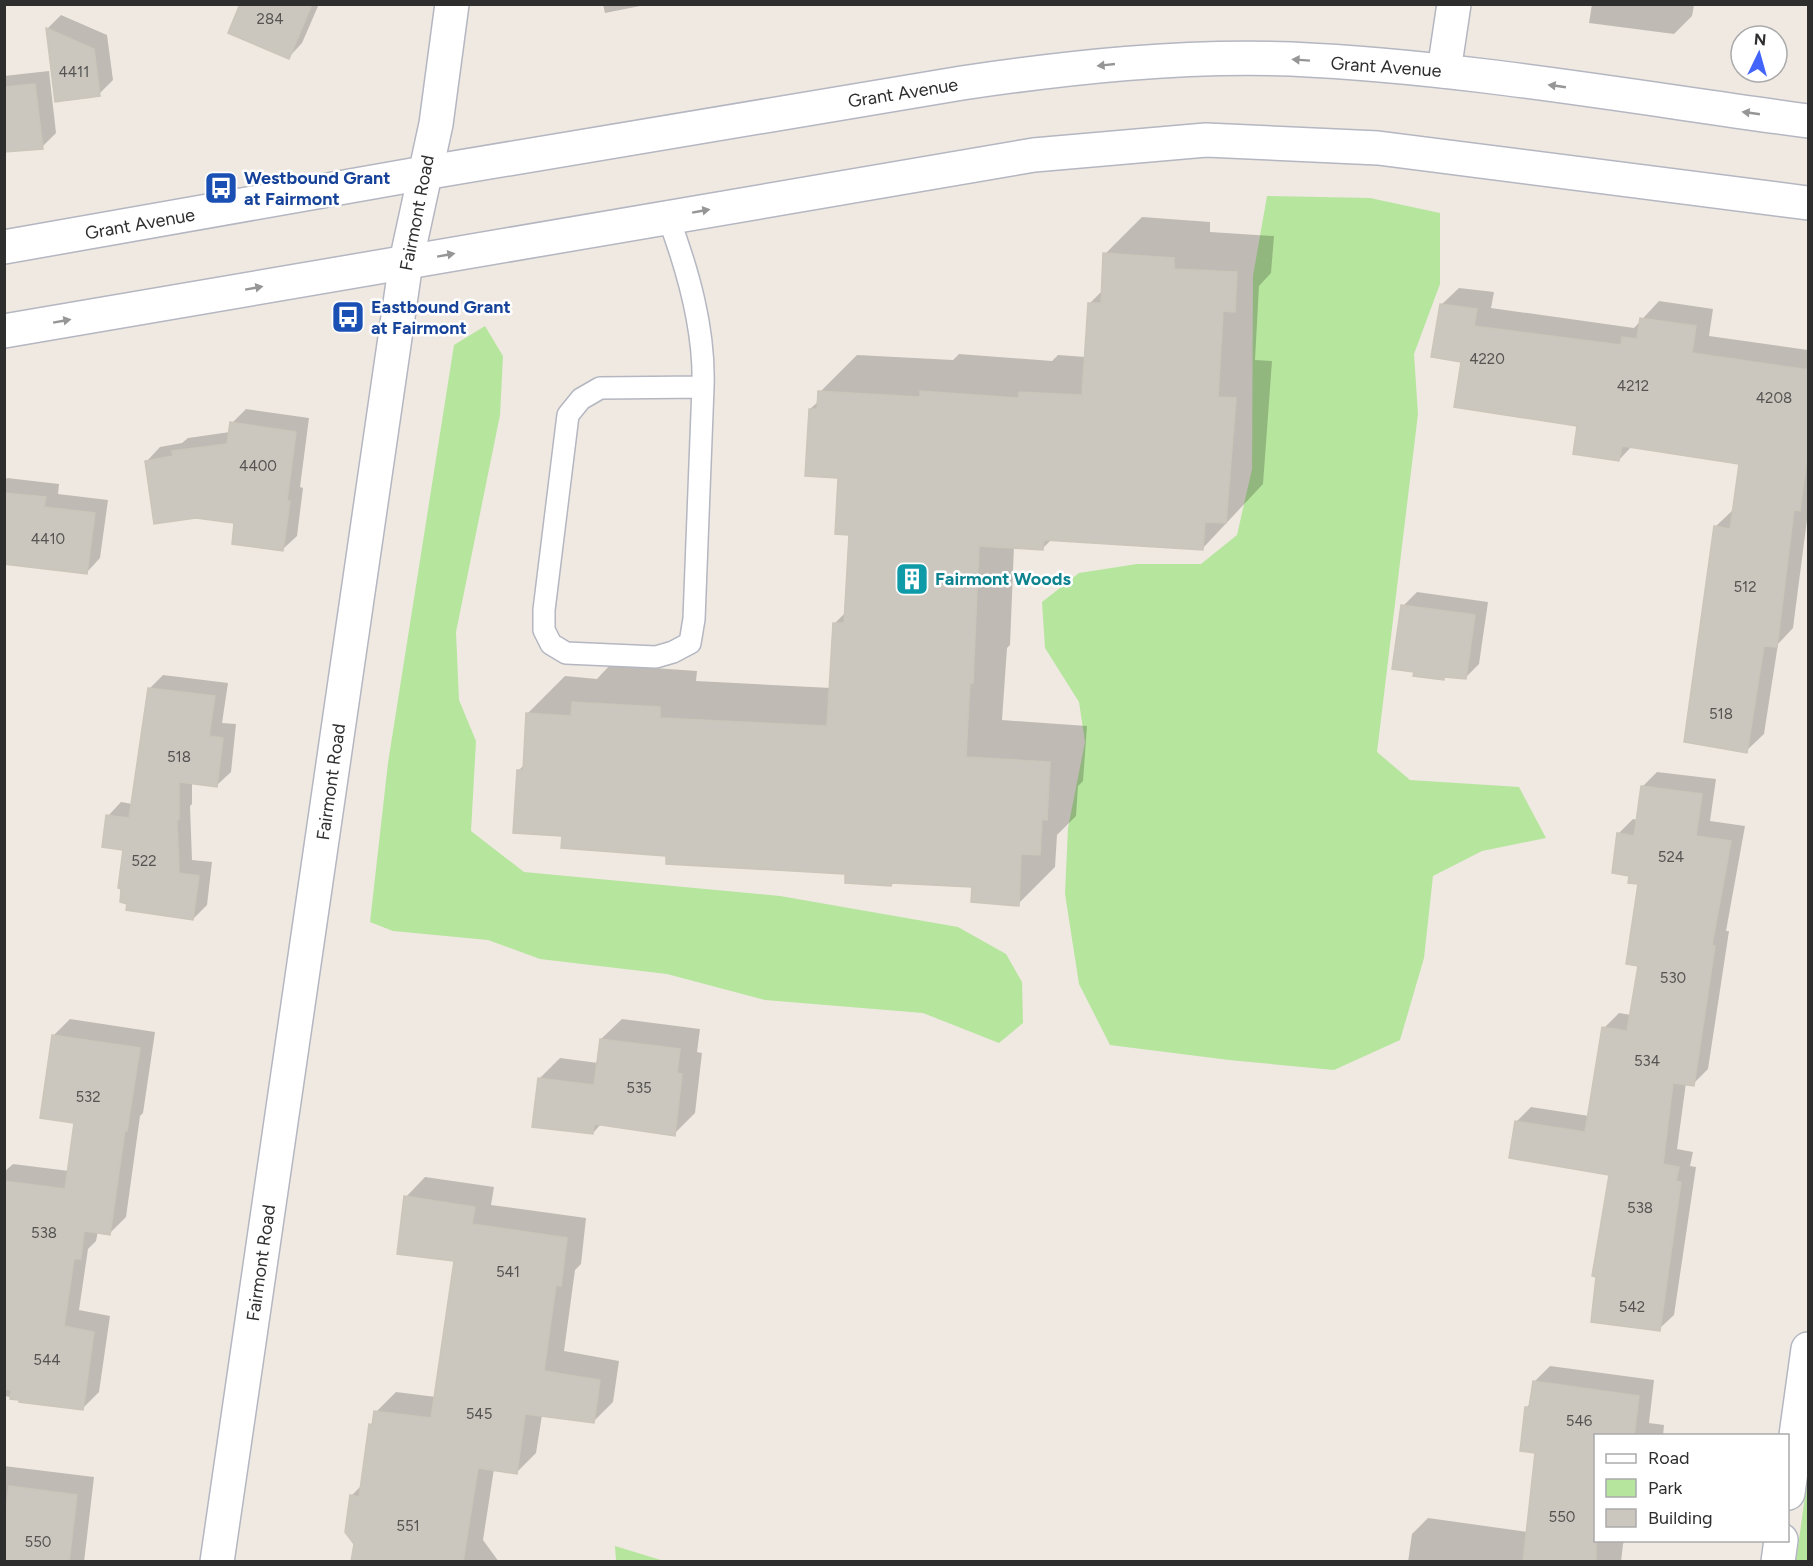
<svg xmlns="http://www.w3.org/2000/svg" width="1813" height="1566" font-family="Figtree,sans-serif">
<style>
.green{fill:#b6e59e}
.shadow{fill:#0003}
.building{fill:#cbc7bf;stroke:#cbc5ba;stroke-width:1.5}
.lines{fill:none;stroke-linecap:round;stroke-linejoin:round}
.service-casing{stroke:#b4b7c1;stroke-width:24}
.minor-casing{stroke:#b4b7c1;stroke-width:36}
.secondary-casing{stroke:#b4b7c1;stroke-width:36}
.service{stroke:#fff;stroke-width:21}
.minor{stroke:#fff;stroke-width:33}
.secondary{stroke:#fff;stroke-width:33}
.oneway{fill:#969696}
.labels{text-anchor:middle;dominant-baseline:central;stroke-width:5;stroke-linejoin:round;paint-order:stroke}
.number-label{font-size:15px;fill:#555452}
.street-label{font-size:18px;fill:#2e2e2e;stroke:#fff}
.transit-label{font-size:18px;font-weight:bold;fill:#164399;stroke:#fff;text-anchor:start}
.culture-label{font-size:18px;font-weight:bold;fill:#0d838f;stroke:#fff;text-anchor:start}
</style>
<rect width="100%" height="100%" fill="#efe9e1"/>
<g class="green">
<polygon points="1267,196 1370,198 1440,213 1440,284 1414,354 1418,414 1377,752 1410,780 1519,787 1546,838 1482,851 1433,876 1424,958 1400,1040 1334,1070 1229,1060 1110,1045 1079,984 1065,894 1068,828 1085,742 1079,702 1045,648 1042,602 1079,573 1137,564 1201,564 1237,535 1252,469 1253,276"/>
<polygon points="485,326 503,356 500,415 456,632 459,700 476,741 471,831 524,872 780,896 958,927 1006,954 1022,982 1023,1023 999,1043 923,1013 765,1000 667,974 540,959 488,940 393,931 370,922 388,763 454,345"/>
<polygon points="1808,1475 1808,1561 1796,1561"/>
<polygon points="615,1546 664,1561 616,1561"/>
</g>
<g class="shadow">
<polygon points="242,4 319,4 302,43 289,57"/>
<polygon points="603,4 650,4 605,13"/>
<polygon points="1592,4 1700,4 1694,5 1692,16 1674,34 1589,23"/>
<polygon points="61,15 107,35 113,80 99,94 47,29"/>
<polygon points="49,71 56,133 42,147 4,151 4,76"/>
<polygon points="1142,217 1210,222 1210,232 1274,236 1271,273 1259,286 1255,360 1272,361 1263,484 1203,548 1052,539 1043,548 1014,546 1010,645 1007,648 1002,720 1087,726 1083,781 1078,786 1076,816 1057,835 1055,867 1018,904 973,886 894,881 891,884 847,873 668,855 563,834 519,770 524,765 528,713 565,676 597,679 610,665 697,671 696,681 831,688 835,623 846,612 851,534 840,477 810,409 819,401 820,392 857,355 953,360 959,354 1052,361 1058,355 1086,357 1090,303 1103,290 1105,254"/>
<polygon points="1459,288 1494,292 1491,308 1634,328 1659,301 1713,309 1709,336 1808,350 1808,512 1793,628 1778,644 1764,734 1746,751 1715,527 1733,510 1741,463 1632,446 1619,460 1579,425 1463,360 1441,305"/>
<polygon points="246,409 309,418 300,487 303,488 297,536 283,549 236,522 147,461 160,447 182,443 188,438 230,432 232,423"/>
<polygon points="7,478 59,484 58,494 108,500 100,558 87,572 4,563 4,481"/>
<polygon points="1417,592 1488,602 1479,664 1465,678 1446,676 1443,678 1415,671 1403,606"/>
<polygon points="163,675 228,683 222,723 236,724 231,772 217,785 192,782 192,804 190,806 192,860 212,862 207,905 193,919 125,849 108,816 121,802 132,804 149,689"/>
<polygon points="1657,772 1716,779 1710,821 1745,826 1726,931 1729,931 1708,1069 1693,1084 1686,1083 1677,1149 1693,1152 1690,1166 1696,1167 1674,1315 1659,1329 1610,1174 1516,1122 1531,1107 1589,1116 1604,1028 1619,1013 1631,1015 1639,965 1639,883 1631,874 1618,834 1633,819 1638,820 1642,787"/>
<polygon points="70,1019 155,1032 143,1113 140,1116 126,1217 110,1233 98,1231 96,1241 88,1249 79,1310 110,1316 99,1392 83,1408 4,1396 4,1172 13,1164 69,1171 76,1122 53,1036"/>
<polygon points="622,1019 700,1029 697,1052 702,1053 695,1113 674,1134 601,1124 593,1133 539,1079 560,1058 598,1063 601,1039"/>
<polygon points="425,1177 494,1187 491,1205 586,1218 581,1264 575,1270 564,1351 619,1361 613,1402 593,1422 542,1415 536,1453 516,1473 494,1469 483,1540 499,1562 353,1562 356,1543 351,1496 362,1485 370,1425 374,1421 376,1412 396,1392 436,1397 456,1260 406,1197"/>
<polygon points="1550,1366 1654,1380 1649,1423 1664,1425 1663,1436 1596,1436 1596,1540 1626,1540 1623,1544 1621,1562 1408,1562 1412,1534 1428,1518 1528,1532 1537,1451 1526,1408 1532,1402 1534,1382"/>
<polygon points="4,1466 94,1477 84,1562 4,1562"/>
</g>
<g class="building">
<polygon points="240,4 312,4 289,59 228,33"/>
<polygon points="46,28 94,49 100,96 55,102"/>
<polygon points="35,84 43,149 4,152 4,87"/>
<polygon points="1103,253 1174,258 1174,269 1237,272 1235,312 1223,311 1218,397 1236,398 1226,523 1205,522 1203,550 1044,540 1043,550 979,546 973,683 970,683 966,757 1050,762 1047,820 1042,819 1040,855 1021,854 1019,906 971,902 972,887 892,883 891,886 845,883 845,874 666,864 666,856 561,848 562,836 513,833 517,770 523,770 526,713 571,716 572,702 660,707 660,718 827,726 833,623 844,623 849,535 835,534 838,478 805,476 809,409 817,409 818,391 920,397 920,391 1019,398 1019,392 1082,395 1088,303 1101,303"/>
<polygon points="1440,304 1477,309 1474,326 1621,345 1622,337 1637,339 1640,318 1696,326 1692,353 1809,370 1809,444 1800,511 1794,510 1777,647 1764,646 1747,753 1684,742 1714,526 1730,529 1739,464 1622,446 1619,461 1573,454 1577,426 1454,407 1461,362 1431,357"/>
<polygon points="230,422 296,432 287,501 290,501 283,551 232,544 234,523 196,518 154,524 145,461 173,456 172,451 227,444"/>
<polygon points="4,493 46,497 44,507 95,513 87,574 4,564"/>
<polygon points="1401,605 1475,615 1466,679 1444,677 1444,680 1413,676 1414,672 1392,669"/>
<polygon points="148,688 215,696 209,736 223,738 217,787 179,782 179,819 177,821 179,873 199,876 193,920 126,910 127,904 120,902 121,889 118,888 123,850 102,847 106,815 129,818"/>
<polygon points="1641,786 1702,794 1696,836 1731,841 1712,945 1715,946 1694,1086 1673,1083 1663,1164 1679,1167 1676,1181 1681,1182 1660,1331 1591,1322 1596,1277 1592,1276 1609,1175 1509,1158 1515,1121 1585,1132 1602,1027 1627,1031 1638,966 1626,964 1638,884 1628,883 1629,876 1612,873 1617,833 1634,836"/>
<polygon points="52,1035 140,1048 127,1131 125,1130 110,1235 84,1231 81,1259 74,1259 64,1326 94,1332 83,1410 19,1402 19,1400 10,1399 11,1390 4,1389 4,1181 65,1189 74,1123 40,1118"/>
<polygon points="600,1039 680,1049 677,1073 682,1074 675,1136 594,1124 593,1134 532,1127 538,1078 594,1085"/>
<polygon points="404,1196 475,1207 472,1224 567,1238 561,1286 556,1285 544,1371 600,1380 594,1423 525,1414 517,1474 478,1468 463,1562 351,1562 354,1544 345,1532 350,1495 359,1497 369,1424 372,1425 374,1411 431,1418 454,1261 397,1254"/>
<polygon points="1533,1381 1639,1396 1634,1436 1596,1436 1596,1562 1523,1562 1535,1453 1520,1451 1525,1407 1529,1407"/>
<polygon points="9,1486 77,1495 69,1562 4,1562 4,1523"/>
</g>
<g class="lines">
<g class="service-casing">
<path id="service" d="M 668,217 C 688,270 705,329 703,387 L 694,619 L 690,643 L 673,652 L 656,657 L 566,653 L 551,644 L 544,630 L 544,610 L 568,415 L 581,399 L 600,388 L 703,387"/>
</g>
<g class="minor-casing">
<g id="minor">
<polyline points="1444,71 1454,4"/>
<polyline points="1788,1493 1808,1349"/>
<polyline points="217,1562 406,262 436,124 452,4"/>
<polyline points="1778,1562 1781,1540"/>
</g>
</g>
<g class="secondary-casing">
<g id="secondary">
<path d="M 4,247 L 424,173 L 962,83 C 1071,67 1181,55 1291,59 C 1465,67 1637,98 1808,121"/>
<polyline points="4,331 1034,155 1206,140 1378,148 1808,203"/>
</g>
</g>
<use href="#service" class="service"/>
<use href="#minor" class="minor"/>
<use href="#secondary" class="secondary"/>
</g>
<defs><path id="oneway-solid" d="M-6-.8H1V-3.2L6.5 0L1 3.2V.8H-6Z" transform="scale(1.5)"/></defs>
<g class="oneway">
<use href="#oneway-solid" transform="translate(1301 60) rotate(-176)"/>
<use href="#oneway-solid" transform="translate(1106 65) rotate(174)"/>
<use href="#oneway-solid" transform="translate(1557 86) rotate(-172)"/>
<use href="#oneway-solid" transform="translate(1751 113) rotate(-172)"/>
<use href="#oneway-solid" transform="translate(701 211) rotate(-10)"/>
<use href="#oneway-solid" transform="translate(446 255) rotate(-10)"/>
<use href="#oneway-solid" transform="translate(254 288) rotate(-10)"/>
<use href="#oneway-solid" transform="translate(62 321) rotate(-10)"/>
</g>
<defs>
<g id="bus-square" transform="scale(1.725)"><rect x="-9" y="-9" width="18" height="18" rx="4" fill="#1a4fb4" stroke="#fff"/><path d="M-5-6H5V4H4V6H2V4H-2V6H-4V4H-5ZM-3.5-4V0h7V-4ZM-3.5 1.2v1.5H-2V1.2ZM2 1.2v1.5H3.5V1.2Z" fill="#fff"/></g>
<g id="building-square" transform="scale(1.725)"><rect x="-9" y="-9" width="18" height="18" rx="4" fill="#0f9aa8" stroke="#fff"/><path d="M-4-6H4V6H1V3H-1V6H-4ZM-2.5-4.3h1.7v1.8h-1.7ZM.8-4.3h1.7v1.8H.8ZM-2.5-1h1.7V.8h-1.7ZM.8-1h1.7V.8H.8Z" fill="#fff"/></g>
</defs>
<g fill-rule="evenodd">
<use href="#bus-square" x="221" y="188"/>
<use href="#bus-square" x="348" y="317"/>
<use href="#building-square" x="912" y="579"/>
</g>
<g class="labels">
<g class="number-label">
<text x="270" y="19">284</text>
<text x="74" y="72">4411</text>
<text x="1487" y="359">4220</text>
<text x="1633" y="386">4212</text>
<text x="1774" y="398">4208</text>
<text x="258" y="466">4400</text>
<text x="48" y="539">4410</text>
<text x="1745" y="587">512</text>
<text x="1721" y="714">518</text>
<text x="179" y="757">518</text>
<text x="1671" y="857">524</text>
<text x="144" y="861">522</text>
<text x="1673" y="978">530</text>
<text x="1647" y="1061">534</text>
<text x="639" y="1088">535</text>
<text x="88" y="1097">532</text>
<text x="1640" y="1208">538</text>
<text x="44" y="1233">538</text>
<text x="508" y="1272">541</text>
<text x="1632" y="1307">542</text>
<text x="47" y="1360">544</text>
<text x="479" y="1414">545</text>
<text x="1579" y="1421">546</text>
<text x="1562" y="1517">550</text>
<text x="408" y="1526">551</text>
<text x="38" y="1542">550</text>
</g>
<g class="street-label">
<text transform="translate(1386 67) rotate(4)">Grant Avenue</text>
<text transform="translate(903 93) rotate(-9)">Grant Avenue</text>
<text transform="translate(417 213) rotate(-79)">Fairmont Road</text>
<text transform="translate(140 224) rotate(-10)">Grant Avenue</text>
<text transform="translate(331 782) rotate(-82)">Fairmont Road</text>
<text transform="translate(261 1263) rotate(-82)">Fairmont Road</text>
</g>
<g class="transit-label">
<text x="244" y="178">Westbound Grant<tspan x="244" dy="21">at Fairmont</tspan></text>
<text x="371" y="307">Eastbound Grant<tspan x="371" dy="21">at Fairmont</tspan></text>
</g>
<g class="culture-label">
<text x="935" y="579">Fairmont Woods</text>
</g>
</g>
<rect width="1813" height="1566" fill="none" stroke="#2e2e2e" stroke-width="12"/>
<rect x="1594" y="1434" width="195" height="108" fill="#ffffff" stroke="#ababab" stroke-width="1.5"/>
<rect x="1606" y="1454" width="30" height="9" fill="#ffffff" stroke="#ababab" stroke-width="1.5"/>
<text x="1648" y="1464" font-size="18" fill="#2e2e2e">Road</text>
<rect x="1606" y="1479" width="30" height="18" fill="#b6e59e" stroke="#ababab" stroke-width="1.5"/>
<text x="1648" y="1494" font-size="18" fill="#2e2e2e">Park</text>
<rect x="1606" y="1509" width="30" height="18" fill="#cbc7bf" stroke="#ababab" stroke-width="1.5"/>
<text x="1648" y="1524" font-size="18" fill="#2e2e2e">Building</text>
<g transform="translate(1759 54) rotate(5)"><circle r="28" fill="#ffffff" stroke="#ababab" stroke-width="1.5"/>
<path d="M0-4.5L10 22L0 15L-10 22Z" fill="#4264fb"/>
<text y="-9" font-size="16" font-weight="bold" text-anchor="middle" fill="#2e2e2e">N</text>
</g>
</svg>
